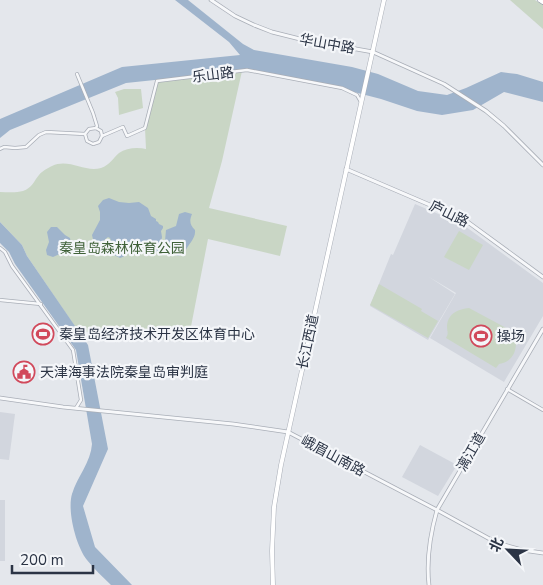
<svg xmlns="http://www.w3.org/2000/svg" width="543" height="585" font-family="'Nunito Sans','Noto Sans SC',sans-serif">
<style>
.built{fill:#d2d6de}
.green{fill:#c9d6c5}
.water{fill:#9fb4cc;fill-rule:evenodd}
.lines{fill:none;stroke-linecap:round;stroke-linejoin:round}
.minor-casing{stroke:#a9aeb7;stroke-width:4}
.tertiary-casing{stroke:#a9aeb7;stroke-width:4.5}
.secondary-casing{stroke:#a9aeb7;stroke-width:5}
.trunk-casing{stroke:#8b94a3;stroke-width:5.5}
.minor{stroke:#f7f8fa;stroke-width:2.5}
.tertiary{stroke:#f7f8fa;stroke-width:3}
.secondary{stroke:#fff;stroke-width:4}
.trunk{stroke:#fff;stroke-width:4.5}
.labels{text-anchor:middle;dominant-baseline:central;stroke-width:4.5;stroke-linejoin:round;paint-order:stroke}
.street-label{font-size:14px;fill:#2b3445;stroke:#f4f6f9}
.park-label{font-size:14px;fill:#3f6138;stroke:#f4f6f9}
.poi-label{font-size:14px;fill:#2b3445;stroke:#f4f6f9;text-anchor:start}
</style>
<rect width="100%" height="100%" fill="#e4e7ec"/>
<g class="built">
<polygon points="415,204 462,224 543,283 543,316 504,382 430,338 456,293 429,277 455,294 428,340 370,306 391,254 393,255"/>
<polygon points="0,412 15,414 9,460 0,459"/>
<polygon points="420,445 457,465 438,496 402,477"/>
<rect x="0" y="500" width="5" height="61"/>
</g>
<g class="green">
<polygon points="510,0 535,0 543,5 543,29"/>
<path d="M 242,71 L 222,161 L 209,208 L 287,226 L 280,256 L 208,239 L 188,342 L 78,331 L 27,256 L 22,245 L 0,222 L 0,192 C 7,192 16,193 23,191 C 32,188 34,181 39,175 C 42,171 48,168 52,166 C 69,158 85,173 101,168 C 110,165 113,158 119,153 C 126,148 137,147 146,149 L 145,128 L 157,81 Z"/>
<polygon points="124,89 141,89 143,108 119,115 118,98 115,92"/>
<polygon points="459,231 483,245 469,270 444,257"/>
<polygon points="379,284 422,309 421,311 438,321 428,338 370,305"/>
<path d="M 469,308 L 510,330 C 521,342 516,362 499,364 L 496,368 L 446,338 C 449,333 447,332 447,326 C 448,313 459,309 469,308 Z"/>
</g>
<g class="water">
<polygon points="175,0 188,0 243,44 254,50 352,67 378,74 418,91 447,95 466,88 501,72 517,74 543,82 543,102 504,92 473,110 442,115 417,111 381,99 350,91 343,87 250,70 126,83 10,130 0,138 0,119 122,67 240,55 229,42"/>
<path d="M 109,198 L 119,202 L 129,203 L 139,202 L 148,208 L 151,216 L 156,219 L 156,221 L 158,222 L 159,224 L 163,226 L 163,228 L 161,231 L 162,237 L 161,242 L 167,248 L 170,247 L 171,245 L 169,242 L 166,242 L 165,241 L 166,230 L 176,226 L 179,214 L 185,212 L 192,214 C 189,221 190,225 195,230 C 196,239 188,244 185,252 L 178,256 C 171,252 168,252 161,254 C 154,251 145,245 138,247 C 131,250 127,256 120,258 L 110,253 L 102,252 L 91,254 L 90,253 L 95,248 L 92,235 L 100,220 L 100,212 L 98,206 L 103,200 ZM 108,237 L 110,238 L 112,243 C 115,245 117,247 118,251 L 117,253 L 115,253 L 110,249 L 103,248 L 101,246 L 101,243 Z"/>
<path d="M 0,222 L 22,245 L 27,256 L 88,345 L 108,449 L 83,506 L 95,547 L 132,585 L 111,585 C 103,577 94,569 87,560 C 76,546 67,511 72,494 C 77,477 91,462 92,444 L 76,350 L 15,264 L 9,252 L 0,243 Z"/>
<polygon points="51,227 57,227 65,235 70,238 71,245 66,254 62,253 53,257 47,255 46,250 49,242 47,232"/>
</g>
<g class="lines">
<g class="minor-casing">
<g id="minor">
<polyline points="77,74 93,113 97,126 96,128"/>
<polyline points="85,134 87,141 93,144 99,142 102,136"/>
<polyline points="0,149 4,147 15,148 26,147 39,135 46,132 85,134 89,129 96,128 101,131 102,136 123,127 127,136 145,128 157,81 247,70 342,88 357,95 361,102"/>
<polyline points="0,248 5,252 12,266 73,350 81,400 76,408"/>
<polyline points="0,300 41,304"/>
<polyline points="507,389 543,410"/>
</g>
</g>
<g class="tertiary-casing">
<g id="tertiary">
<polyline points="211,0 235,16 254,25 272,32 300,39 373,52 444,84 486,111 504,126 543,165"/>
<polyline points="346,169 465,220 543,277"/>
<polyline points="0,398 63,407 233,424 288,432 437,510 497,543 522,550 543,553"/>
<path d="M 429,585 C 426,559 430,535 437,510 L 543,329"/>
</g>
</g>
<g class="secondary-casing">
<polyline id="secondary" points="273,585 272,551 274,507 281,465 384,0"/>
</g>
<g class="trunk-casing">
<polyline id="trunk" points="540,0 543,2"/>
</g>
<use href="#minor" class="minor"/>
<use href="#tertiary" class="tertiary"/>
<use href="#secondary" class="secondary"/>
<use href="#trunk" class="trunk"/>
</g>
<defs>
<g id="stadium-ring" transform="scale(1.125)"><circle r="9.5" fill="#f4f6f9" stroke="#d1495b" stroke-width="1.5"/><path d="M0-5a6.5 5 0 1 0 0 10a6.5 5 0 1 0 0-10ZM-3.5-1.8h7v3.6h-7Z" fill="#d1495b"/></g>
<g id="civic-ring" transform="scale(1.125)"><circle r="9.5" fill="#f4f6f9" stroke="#d1495b" stroke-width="1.5"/><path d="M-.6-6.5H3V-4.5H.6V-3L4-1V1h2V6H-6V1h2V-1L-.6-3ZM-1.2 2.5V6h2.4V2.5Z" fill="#d1495b"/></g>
</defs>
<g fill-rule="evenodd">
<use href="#stadium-ring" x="43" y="334"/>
<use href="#stadium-ring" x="481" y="336"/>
<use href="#civic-ring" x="24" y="372"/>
</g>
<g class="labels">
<g class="street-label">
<text transform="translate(327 44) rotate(10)">华山中路</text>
<text transform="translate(213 75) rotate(-7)">乐山路</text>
<text transform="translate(449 214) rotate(26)">庐山路</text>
<text transform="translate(308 342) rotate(-78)">长江西道</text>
<text transform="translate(471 452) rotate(-60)">漓江道</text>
<text transform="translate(333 456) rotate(28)">峨眉山南路</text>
</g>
<g class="park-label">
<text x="122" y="248">秦皇岛森林体育公园</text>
</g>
<g class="poi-label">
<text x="59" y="334">秦皇岛经济技术开发区体育中心</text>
<text x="497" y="336">操场</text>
<text x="40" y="372">天津海事法院秦皇岛审判庭</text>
</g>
</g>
<g transform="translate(508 550) rotate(295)" stroke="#f4f6f9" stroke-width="4" paint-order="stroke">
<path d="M0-4L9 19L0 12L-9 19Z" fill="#2b3445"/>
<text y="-8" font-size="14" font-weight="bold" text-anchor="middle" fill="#2b3445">北</text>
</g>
<path d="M12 565v8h81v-8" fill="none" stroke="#2b3445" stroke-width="2.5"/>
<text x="20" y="565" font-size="15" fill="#2b3445" stroke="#f4f6f9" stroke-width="4" paint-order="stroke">200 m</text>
</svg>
